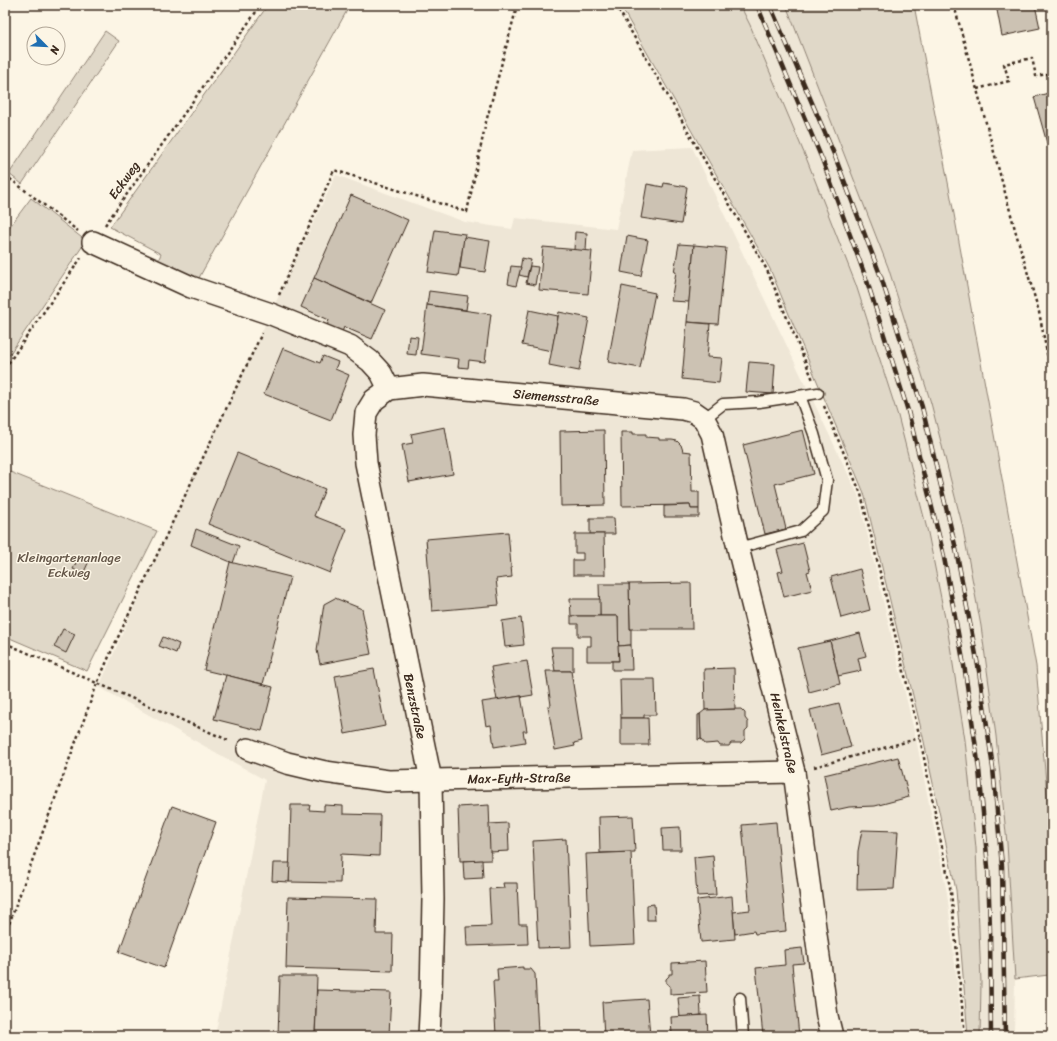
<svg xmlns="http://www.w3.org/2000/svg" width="1057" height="1041" font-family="Sriracha,sans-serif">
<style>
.built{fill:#eee6d6}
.green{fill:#e0d8c8;stroke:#8e8173}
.building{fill:#ccc2b3;stroke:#3b2a1e}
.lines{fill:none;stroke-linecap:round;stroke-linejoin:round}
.service-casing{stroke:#3b2a1e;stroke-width:13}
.minor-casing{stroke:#3b2a1e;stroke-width:24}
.path{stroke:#3b2a1e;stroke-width:2.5;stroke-dasharray:3 3;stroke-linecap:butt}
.service{stroke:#fcf5e5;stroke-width:10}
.minor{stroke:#fcf5e5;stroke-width:21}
.rail-casing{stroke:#3b2a1e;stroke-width:4.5}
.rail{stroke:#fcf5e5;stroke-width:3;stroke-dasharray:9;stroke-linecap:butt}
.labels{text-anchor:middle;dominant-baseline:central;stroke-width:3;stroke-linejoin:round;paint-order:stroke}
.street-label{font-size:13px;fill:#3b2a1e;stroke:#fcf5e5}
.park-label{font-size:13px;fill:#645648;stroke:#fcf5e5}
</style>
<rect width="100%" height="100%" fill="#fcf5e5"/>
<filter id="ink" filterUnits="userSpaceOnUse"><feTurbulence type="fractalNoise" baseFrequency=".025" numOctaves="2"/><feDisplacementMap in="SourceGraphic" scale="8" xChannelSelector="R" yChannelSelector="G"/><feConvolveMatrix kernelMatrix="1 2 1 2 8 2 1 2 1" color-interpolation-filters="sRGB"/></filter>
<g filter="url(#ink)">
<g class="built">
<polygon points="740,5 786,5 888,267 931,403 962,524 981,626 996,736 1007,843 1015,979 1014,1036 980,1036 981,983 976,848 965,740 928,533 898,416 856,285 750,25"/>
<polygon points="692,147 858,495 916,739 947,893 963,1036 215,1036 265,780 99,687 167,532 336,175 465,222 512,229 515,218 616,229 632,150"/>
</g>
<g class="green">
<polygon points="268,5 350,5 195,285 155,267 161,254 110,227"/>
<polygon points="620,5 740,5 750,25 807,160 856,285 898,416 928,533 948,633 965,740 976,848 981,983 980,1036 968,1036 956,890 923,737 864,493 770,269"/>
<polygon points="786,5 914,5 952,203 1036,666 1052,853 1052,883 1049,975 1015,979 1007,843 996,736 981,626 962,524 931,403 888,267"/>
<polygon points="105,31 119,41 22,184 9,174"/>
<polygon points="31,198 86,241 5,361 5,233"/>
<polygon points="5,470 157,531 87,671 5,636"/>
</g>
<g class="building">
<polygon points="996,5 1035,5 1040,28 1002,36"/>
<polygon points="1052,92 1052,161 1034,97"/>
<polygon points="664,183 687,187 681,224 641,218 647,184 663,187"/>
<polygon points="351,195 408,220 371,303 314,278"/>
<polygon points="435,230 465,234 458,276 428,272"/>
<polygon points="575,232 587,233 586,251 574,250"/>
<polygon points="627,236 648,240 641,276 621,272"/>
<polygon points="464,237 490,241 485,272 460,268"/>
<polygon points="679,244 694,245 689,302 671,301 676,272 674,272"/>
<polygon points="694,245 726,248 718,324 687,322"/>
<polygon points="543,247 592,251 588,294 539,290"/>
<polygon points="522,258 531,260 527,277 519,275"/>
<polygon points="511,266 521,267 516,286 508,284"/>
<polygon points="530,266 538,267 535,285 526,283"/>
<polygon points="314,278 385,310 372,339 344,327 342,332 327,326 329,320 301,307"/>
<polygon points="622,286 655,293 640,368 608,362"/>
<polygon points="429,291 468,296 466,310 427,305"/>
<polygon points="427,305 491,314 485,362 469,360 468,368 458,367 459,359 421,354"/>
<polygon points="529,310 558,316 552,351 522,345"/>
<polygon points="559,312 589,318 579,371 549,365"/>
<polygon points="687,322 710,324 707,357 722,358 719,383 682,379"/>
<polygon points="409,336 418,337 416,355 407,354"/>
<polygon points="283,348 320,363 323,356 338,362 335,369 349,375 331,420 264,394"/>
<polygon points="749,362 775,364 773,394 746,392"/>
<polygon points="445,427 453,474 409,482 402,445 413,443 411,434"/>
<polygon points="604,430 605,505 561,506 560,431"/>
<polygon points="803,430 814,474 775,484 786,529 765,534 743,445"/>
<polygon points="621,432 633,432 633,434 646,434 646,437 659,438 659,440 672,440 677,441 681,445 683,451 691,452 692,492 699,492 699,509 691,509 690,505 622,506"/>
<polygon points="237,453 325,489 314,516 347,529 330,573 208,524"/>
<polygon points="690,505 691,509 699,509 699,517 664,517 664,506"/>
<polygon points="590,518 614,518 615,534 590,534"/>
<polygon points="196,529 239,546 233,563 191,545"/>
<polygon points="508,532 512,577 496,579 499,605 432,611 426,539"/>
<polygon points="575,534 604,534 605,575 573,575 573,560 583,560 583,553 575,553"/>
<polygon points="803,543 810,571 807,572 812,590 784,597 778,572 783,571 777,550"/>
<polygon points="80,555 90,559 83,574 73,569"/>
<polygon points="230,562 290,577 263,684 204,670"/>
<polygon points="860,569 870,610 841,618 831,577"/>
<polygon points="691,583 692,629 630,629 629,584"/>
<polygon points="599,584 629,584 630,629 631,629 631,645 618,646 618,616 600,616"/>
<polygon points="335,598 362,609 371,654 320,664 317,650 324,604"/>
<polygon points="570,599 600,599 600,616 571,616"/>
<polygon points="571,616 618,616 619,661 587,661 587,646 591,646 591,636 578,636 578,624 571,624"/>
<polygon points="521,618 524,645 505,647 502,621"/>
<polygon points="63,629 75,634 66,653 54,647"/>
<polygon points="860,633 866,656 858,658 861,671 838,676 830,641"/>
<polygon points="163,637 179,644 176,653 159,646"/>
<polygon points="830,641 840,684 809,692 798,648"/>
<polygon points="631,645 632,670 612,670 612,661 619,661 618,646"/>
<polygon points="551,647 573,647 573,671 555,671"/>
<polygon points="527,661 533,695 521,697 521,696 497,700 491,667"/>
<polygon points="734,668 735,709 705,710 704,669"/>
<polygon points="374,669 385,726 345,734 335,676"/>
<polygon points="546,671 571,671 582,741 574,743 575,746 555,750 548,706 551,705"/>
<polygon points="226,675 273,687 262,731 214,719"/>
<polygon points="620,679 655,679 656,715 644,715 644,718 621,718"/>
<polygon points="521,696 527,731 523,731 525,742 494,747 491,725 486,726 482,702"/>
<polygon points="839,703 851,747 821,755 810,710"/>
<polygon points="741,709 745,713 745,718 748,722 748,728 745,731 745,739 741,743 731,743 729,746 720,746 718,743 705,744 701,739 700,714 705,710"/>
<polygon points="700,714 701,739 698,740 698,715"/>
<polygon points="621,718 648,718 649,745 621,745"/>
<polygon points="898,757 909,797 875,806 849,807 831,811 824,775"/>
<polygon points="291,805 310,805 309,810 324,811 324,805 343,806 343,814 380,815 379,856 341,854 340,883 289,882"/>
<polygon points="489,805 491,860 460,861 458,807"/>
<polygon points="172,806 216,822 164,968 119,952"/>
<polygon points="633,816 635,852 600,853 599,817"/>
<polygon points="776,822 786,931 755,934 754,931 735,934 733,912 750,910 742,825"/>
<polygon points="508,823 509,851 490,852 489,824"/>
<polygon points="680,827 681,850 663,850 662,828"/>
<polygon points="862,830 898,831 894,889 857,890 858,851"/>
<polygon points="566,839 571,947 538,948 533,841"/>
<polygon points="631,852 635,944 590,946 586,854"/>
<polygon points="713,855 716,895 697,896 694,857"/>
<polygon points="482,860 483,878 464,879 463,861"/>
<polygon points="273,863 290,863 289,882 272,881"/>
<polygon points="503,883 517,883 519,924 527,924 528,944 467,946 466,927 491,926 489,889 504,888"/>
<polygon points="732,896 735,939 701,942 697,900"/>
<polygon points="288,897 377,899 376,934 393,934 392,971 286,968"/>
<polygon points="654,904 655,920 647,920 647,905"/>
<polygon points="802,948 804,963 792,964 799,1036 763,1036 756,968 785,965 784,950"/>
<polygon points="705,961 707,992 670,994 670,986 666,983 666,979 669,976 669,974 672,974 672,963"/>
<polygon points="523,967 523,969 531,969 535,974 538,1033 496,1035 493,981 498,981 497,969"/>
<polygon points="280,976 317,976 315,1036 278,1036"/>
<polygon points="317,990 391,992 389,1036 315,1036"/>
<polygon points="700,996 701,1015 680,1017 678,998"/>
<polygon points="647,999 650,1036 604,1036 602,1002"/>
<polygon points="707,1015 708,1036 672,1036 671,1017"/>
<polygon points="538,1033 538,1036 501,1036 501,1035"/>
</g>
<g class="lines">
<g class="service-casing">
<g id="service">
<polyline points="704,419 723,404 759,402 818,393"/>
<polyline points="738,548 801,531 823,511 827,480 814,434 800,396"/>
<polyline points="740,998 743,1036"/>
</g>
</g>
<g class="minor-casing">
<g id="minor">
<polyline points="93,242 191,287 271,314 350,346 370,361 381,373 389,389"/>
<polyline points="248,749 287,763 325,772 388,781 794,772"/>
<polyline points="429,1036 431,996 433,899 431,780 366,463 364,435 366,413 374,400 389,389 423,385 683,409 694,412 704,419 712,434 738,548 794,772 827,1016 832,1036"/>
</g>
</g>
<g class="path">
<polyline points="616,5 767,270 813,380"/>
<polyline points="954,5 1016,233 1039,312 1052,379"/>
<polyline points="977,89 1009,81 1004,64 1032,58 1036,76 1052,73"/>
<polyline points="5,171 8,176"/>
<polyline points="5,175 78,231"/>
<polyline points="105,225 261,5"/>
<polyline points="279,295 334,170 467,212 486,122 516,10 507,5"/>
<polyline points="5,368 81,258"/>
<polyline points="824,406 861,494 920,738 951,892 965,1036"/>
<polyline points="5,643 230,741"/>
<polyline points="814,767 920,738"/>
<polyline points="5,935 97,684 112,650 262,333"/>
</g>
<use href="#service" class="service"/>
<use href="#minor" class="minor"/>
<g class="rail-casing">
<g id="rail">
<polyline points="757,5 822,159 867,281 908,411 943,552 965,671 979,769 988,867 990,929 991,1036"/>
<polyline points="770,5 834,154 881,277 922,407 956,549 979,671 993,768 1002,866 1005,1036"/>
</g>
</g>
<use href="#rail" class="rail"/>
</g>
</g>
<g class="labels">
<g class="street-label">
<text transform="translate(124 180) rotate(-54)">Eckweg</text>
<text transform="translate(556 397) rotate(5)">Siemensstraße</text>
<text transform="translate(415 706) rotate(78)">Benzstraße</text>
<text transform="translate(784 733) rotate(77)">Heinkelstraße</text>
<text transform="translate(519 778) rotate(-1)">Max-Eyth-Straße</text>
</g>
<g class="park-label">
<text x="69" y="557">Kleingartenanlage<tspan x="69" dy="15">Eckweg</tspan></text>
</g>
</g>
<rect width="1057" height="1041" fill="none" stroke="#fcf5e5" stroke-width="20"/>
<rect x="10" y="10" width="1037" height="1021" fill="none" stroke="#3b2a1e" stroke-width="1.5" filter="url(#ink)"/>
<g transform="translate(46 46) rotate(114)"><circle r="19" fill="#fcf5e5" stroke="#afa495"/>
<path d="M0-3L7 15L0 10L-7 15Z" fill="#1f6fb2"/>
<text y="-6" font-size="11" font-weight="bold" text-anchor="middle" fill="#3b2a1e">N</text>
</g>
</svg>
